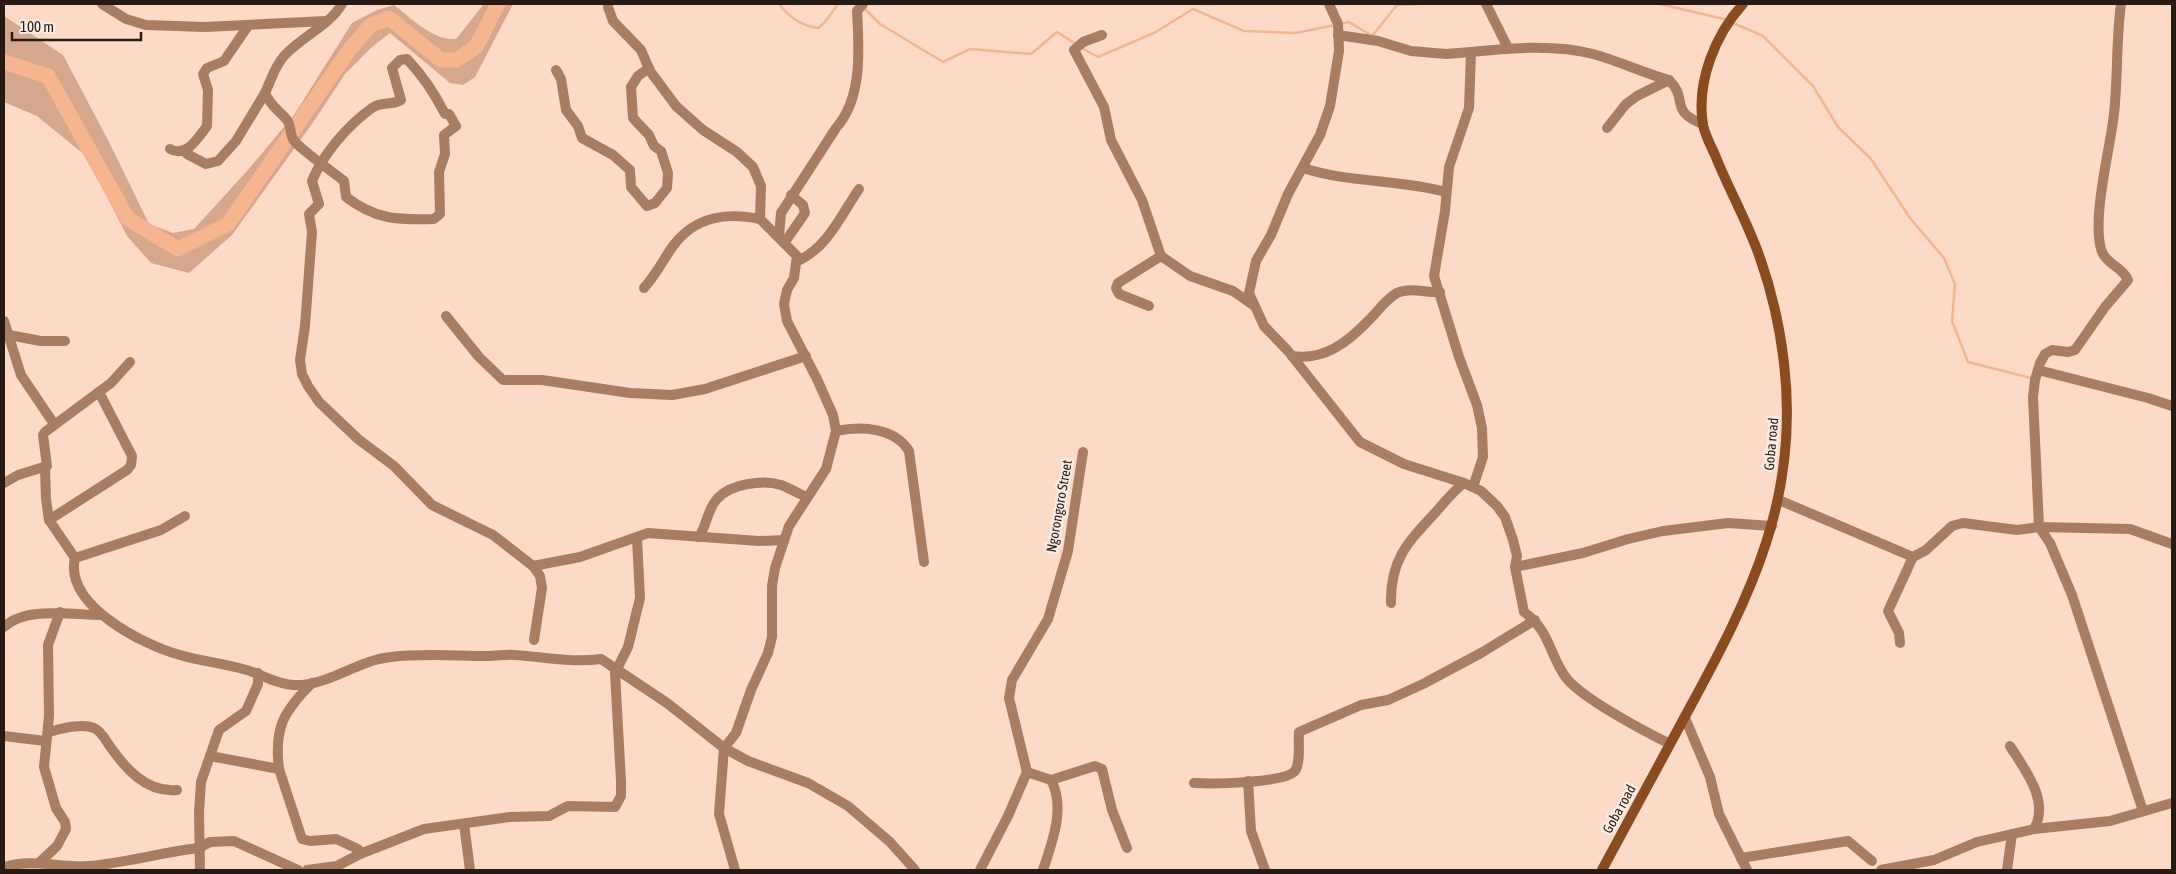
<svg xmlns="http://www.w3.org/2000/svg" width="2176" height="874" font-family="'Asap Condensed',sans-serif">
<style>
.green{fill:#d5a78c}
.lines{fill:none;stroke-linecap:round;stroke-linejoin:round}
.stream{stroke:#f5b68f;stroke-width:2.5}
.river{stroke:#f5b68f;stroke-width:15}
.minor{stroke:#a97d62;stroke-width:10}
.secondary{stroke:#8a4b1f;stroke-width:10}
.labels{text-anchor:middle;dominant-baseline:central;stroke-width:5;stroke-linejoin:round;paint-order:stroke}
.street-label{font-size:14px;fill:#271a13;stroke:#faece3}
</style>
<rect width="100%" height="100%" fill="#fddac5"/>
<path class="green" d="M 484,4 L 513,4 L 475,77 L 463,85 L 450,83 L 390,33 L 372,47 L 345,74 L 314,121 L 232,235 L 189,273 L 151,263 L 127,236 L 86,156 L 37,116 L 4,102 L 4,16 L 63,55 L 110,144 L 149,224 L 173,233 L 194,229 L 247,171 L 294,115 L 352,23 L 377,10 L 394,5 C 411,18 433,41 456,39 Z"/>
<g class="lines">
<g class="stream">
<path d="M 779,4 C 789,17 801,26 818,28 L 825,22 L 838,4"/>
<polyline points="1660,4 1728,20"/>
<polyline points="864,8 880,24 943,62 970,49 1031,54 1057,32 1076,44"/>
<polyline points="1733,23 1763,36 1813,86 1838,127 1871,159 1910,218 1944,258 1955,284 1952,321 1968,362 2031,378"/>
<polyline points="1341,24 1349,22 1372,36 1397,5 1420,4"/>
<polyline points="1080,47 1098,57 1154,33 1193,9 1244,31 1296,33 1335,25"/>
</g>
<polyline class="river" points="4,62 48,76 128,219 178,249 228,224 350,49 371,25 389,18 441,60 456,60 476,47 498,4"/>
<g class="minor">
<polyline points="102,4 126,19 146,25 205,27 326,21"/>
<path d="M 342,4 C 329,26 301,37 284,56 C 275,66 271,80 265,93 C 271,107 278,109 287,120 C 292,126 289,136 295,142 C 309,156 328,168 344,181 L 346,197 C 376,220 398,220 434,219 L 440,214 L 439,172 L 445,154 L 444,135 L 456,126 L 449,114 L 445,114 C 435,94 423,76 407,59 L 400,60 L 392,68 L 401,100 C 392,106 381,101 372,108 C 348,125 323,154 312,181 L 319,204 L 309,214 L 312,232 L 305,326 L 300,360 L 302,374 L 308,386 L 319,402 L 358,439 L 394,466 L 432,505 L 493,535 L 533,566 L 540,576 L 542,588 L 534,640"/>
<path d="M 1329,4 L 1338,24 L 1339,51 L 1330,106 L 1320,135 L 1288,194 L 1271,235 L 1256,261 L 1249,293 L 1264,326 L 1288,351 L 1360,442 L 1404,464 L 1464,483 L 1481,491 L 1497,506 L 1505,517 L 1513,540 L 1517,556 L 1515,567 L 1524,612 C 1551,631 1549,656 1567,679 C 1585,700 1644,731 1670,744"/>
<polyline points="1486,4 1508,48"/>
<path d="M 2121,4 C 2116,40 2118,77 2114,114 C 2110,150 2092,216 2101,249 C 2105,264 2123,267 2128,280 L 2105,307 L 2075,350 L 2068,352 L 2052,350 L 2045,354 L 2040,363 L 2035,380 L 2033,397 L 2039,527 L 2050,543 L 2072,595 L 2143,811"/>
<polyline points="608,7 613,21 641,50 650,71 676,106 703,130 737,152 753,167 761,186 760,219 797,256 794,278 787,290 784,304 787,321 817,379 833,415 836,431 826,469 789,526 775,568 772,586 772,637 768,653 751,690 736,733 724,748 719,814 735,870"/>
<polyline points="1102,35 1083,42 1074,50 1104,107 1111,140 1142,200 1161,256 1190,276 1233,291 1253,305"/>
<polyline points="1338,35 1378,41 1411,51 1446,54 1471,52"/>
<polyline points="556,70 561,79 566,110 578,126 582,138 613,155 630,170 631,187 647,206 655,203 667,188 668,173 661,151 654,146 649,135 633,118 631,87 638,76 649,68"/>
<polyline points="1607,128 1626,104 1637,96 1669,80"/>
<path d="M 170,149 C 186,158 198,138 207,126 L 208,90 L 203,74 L 207,68 L 224,61 L 248,26"/>
<polyline points="185,150 187,154 206,164 218,161 236,141 265,93"/>
<path d="M 1303,168 C 1349,183 1399,179 1446,192"/>
<path d="M 779,236 L 781,213 L 836,128 C 863,98 859,48 857,11 L 863,4"/>
<polyline points="785,242 805,213 803,205 791,195"/>
<path d="M 798,261 C 828,247 841,215 859,189"/>
<path d="M 644,288 C 656,275 663,260 673,246 C 695,216 726,212 760,219"/>
<polyline points="1149,306 1119,294 1116,288 1118,283 1161,256"/>
<polyline points="446,316 479,357 503,380 542,380 630,393 672,395 705,389 806,356"/>
<polyline points="4,321 21,375 54,424"/>
<polyline points="9,335 41,341 65,341"/>
<path d="M 1292,356 C 1324,361 1348,342 1369,320 C 1378,311 1386,299 1397,293 C 1410,287 1426,293 1440,292"/>
<polyline points="2038,370 2148,398 2172,406"/>
<path d="M 836,431 C 861,426 894,427 909,451 L 924,562"/>
<polyline points="45,468 46,499 49,520 75,558"/>
<polyline points="4,483 18,475 47,466 43,435 45,432 111,383 130,362"/>
<path d="M 1473,487 L 1483,457 L 1482,428 L 1477,405 L 1459,357 L 1434,276 L 1445,211 L 1449,167 L 1469,108 L 1471,52 C 1510,48 1555,44 1593,54 C 1619,61 1643,73 1669,80 C 1689,99 1668,111 1703,124"/>
<polyline points="1779,500 1913,557 1926,550 1952,526 1963,523 2017,530 2039,527 2130,529 2172,544"/>
<path d="M 185,516 L 161,530 L 75,558 C 64,605 143,645 180,655 C 200,661 222,663 243,669 C 259,673 276,684 293,685 C 327,687 357,660 391,657 C 424,653 456,656 489,656 C 498,656 506,654 515,655 C 545,657 572,663 601,659 L 667,703 L 724,748 L 748,761 L 808,783 L 848,806 L 890,842 L 915,870"/>
<polyline points="49,520 127,470 131,465 132,456 99,392"/>
<path d="M 699,537 C 707,525 707,510 717,499 C 730,484 763,479 781,485 C 789,488 798,493 806,497"/>
<polyline points="533,566 580,557 648,533 759,541 784,540"/>
<polyline points="1515,567 1583,553 1628,539 1663,531 1728,523 1772,526"/>
<path d="M 1391,603 C 1390,560 1408,542 1435,513 C 1445,502 1453,491 1464,483"/>
<path d="M 4,627 C 26,606 73,615 101,615"/>
<polyline points="1900,643 1899,633 1888,611 1913,557"/>
<polyline points="1685,718 1710,777 1719,814 1747,870"/>
<path d="M 48,732 C 61,729 81,723 94,728 C 101,731 105,739 109,745 C 125,768 146,793 177,790"/>
<polyline points="4,736 45,741"/>
<path d="M 2010,746 C 2025,770 2050,801 2034,829"/>
<polyline points="210,756 279,769 302,839 310,841 336,839 358,849 360,854"/>
<path d="M 279,769 C 274,728 283,712 312,683"/>
<path d="M 1027,772 L 1051,780 C 1066,808 1052,842 1043,870"/>
<polyline points="1051,780 1095,766 1102,769 1112,810 1127,848"/>
<polyline points="1248,781 1251,831 1265,870"/>
<path d="M 1194,783 C 1212,784 1285,783 1295,771 C 1301,762 1298,743 1299,732 L 1361,705 L 1388,700 L 1423,684 L 1481,653 L 1535,620"/>
<polyline points="464,824 470,870"/>
<polyline points="1741,858 1848,841 1872,861"/>
<polyline points="40,862 57,846 66,829 65,822 56,808 44,767 49,716 48,645 60,612"/>
<path d="M 4,867 C 35,858 58,868 88,866 C 126,863 162,852 199,848 L 210,842 L 234,841 L 298,870"/>
<polyline points="200,870 199,812 201,782 219,730 246,711 258,684 258,673"/>
<polyline points="307,870 337,866 360,854 424,829 510,817 549,816 568,806 615,807 621,796 621,781 615,673 628,647 640,598 637,538"/>
<polyline points="980,870 1008,816 1027,772 1009,698 1012,680 1048,619 1068,551 1083,452"/>
<polyline points="1881,870 1934,860 1977,842 2034,829 2110,821 2172,803"/>
<polyline points="2007,870 2012,834"/>
</g>
<path class="secondary" d="M 1602,870 C 1631,817 1660,763 1689,709 C 1751,595 1800,498 1784,363 C 1780,328 1772,292 1760,258 C 1748,223 1729,190 1715,155 C 1711,146 1705,135 1703,125 C 1696,82 1715,35 1743,4"/>
</g>
<g class="labels">
<g class="street-label">
<text transform="translate(1771 444) rotate(-85)">Goba road</text>
<text transform="translate(1059 506) rotate(-80)">Ngorongoro Street</text>
<text transform="translate(1619 809) rotate(-61)">Goba road</text>
</g>
</g>
<rect width="2176" height="874" fill="none" stroke="#271a13" stroke-width="10"/>
<path d="M12 32v8h129v-8" fill="none" stroke="#271a13" stroke-width="2.5"/>
<text x="20" y="32" font-size="15" fill="#271a13" stroke="#faece3" stroke-width="4" paint-order="stroke">100 m</text>
</svg>
